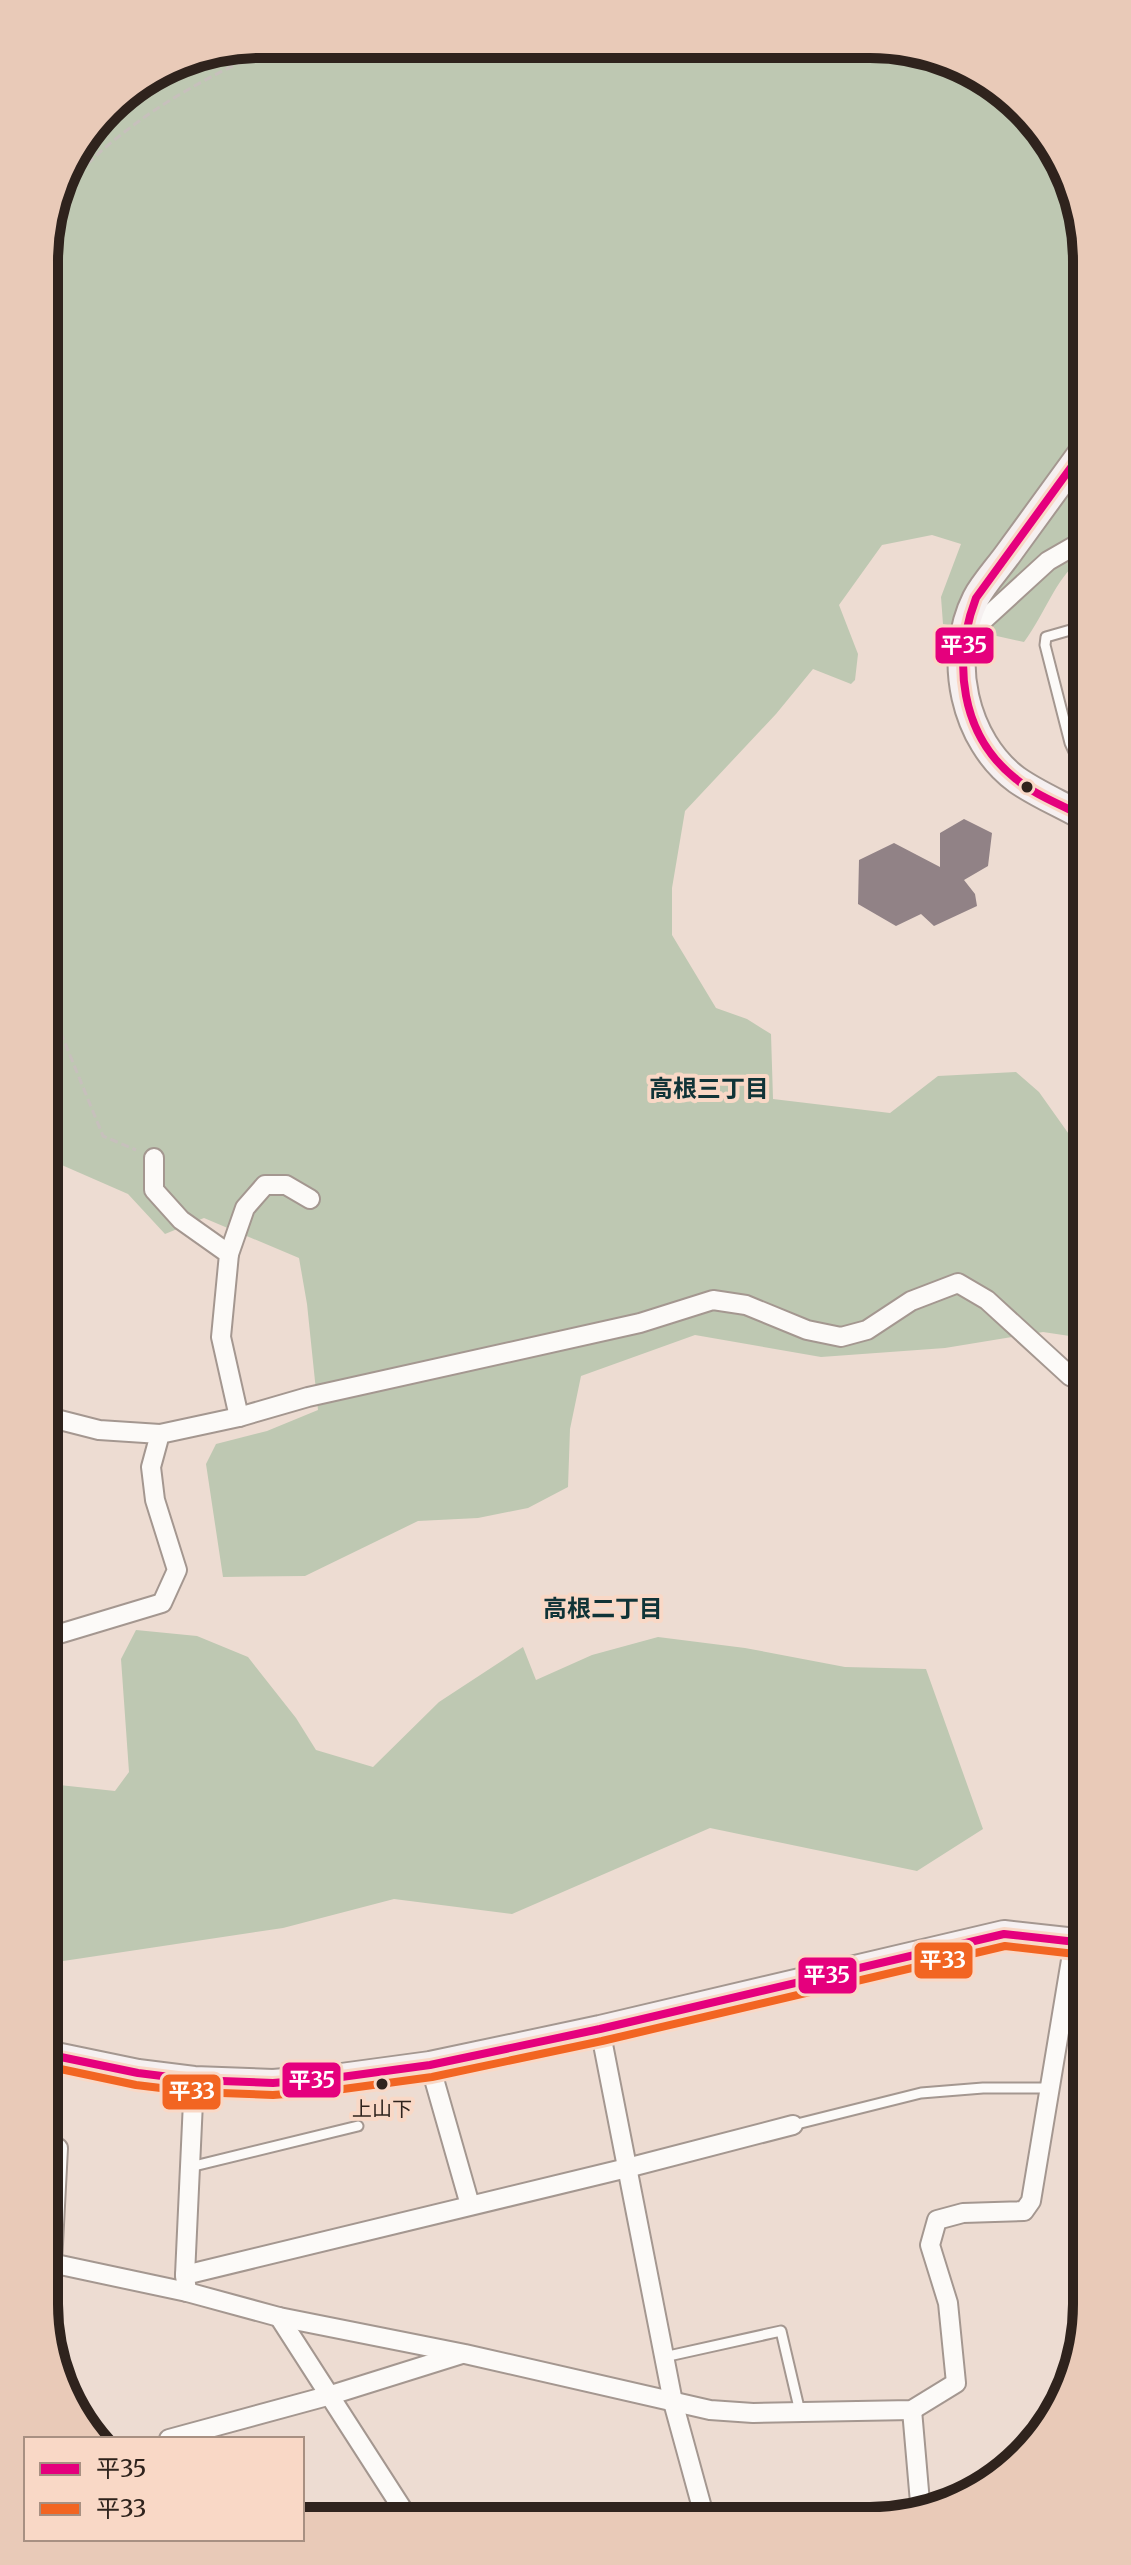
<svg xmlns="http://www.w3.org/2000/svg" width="1131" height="2565" font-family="Merriweather,'Noto Sans JP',serif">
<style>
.green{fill:#bec8b2}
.building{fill:#918286}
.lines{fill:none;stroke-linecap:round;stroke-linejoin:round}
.lane-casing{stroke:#a49790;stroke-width:13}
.street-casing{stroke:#a49790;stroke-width:22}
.secondary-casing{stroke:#a49790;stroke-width:30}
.path{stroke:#c7c0bc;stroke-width:3;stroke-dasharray:8 4;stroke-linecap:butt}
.lane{stroke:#fcfaf8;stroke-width:9}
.street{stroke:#fcfaf8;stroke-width:18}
.secondary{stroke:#f6f0f0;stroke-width:26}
.bus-1-casing{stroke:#f9d8c6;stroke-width:14}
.bus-2-casing{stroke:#f9d8c6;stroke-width:14}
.bus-1{stroke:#e5007d;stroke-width:8}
.bus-2{stroke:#f26522;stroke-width:8}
.bus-dot{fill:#2f231d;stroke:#f9d8c6;stroke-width:3}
.labels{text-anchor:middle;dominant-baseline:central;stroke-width:8;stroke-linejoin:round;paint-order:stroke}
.bus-label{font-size:20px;fill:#2f231d;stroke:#f9d8c6}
.neighbourhood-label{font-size:24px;font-weight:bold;fill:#103337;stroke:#f9d8c6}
.rim{fill:none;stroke:#2f231d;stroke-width:10}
.line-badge{stroke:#f9d8c6;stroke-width:3}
.badge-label{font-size:22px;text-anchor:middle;font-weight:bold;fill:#fff}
</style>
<rect width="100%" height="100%" fill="#eddcd2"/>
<g class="green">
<path d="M 261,44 L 912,48 L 1013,98 L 1079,204 L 1081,558 C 1054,581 1045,614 1024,642 L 943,624 L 941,597 L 961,544 L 932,535 L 882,545 L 839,605 L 858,654 L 855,680 L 851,684 L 813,669 L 776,714 L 685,811 L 672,888 L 672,935 L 716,1008 L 747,1019 L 771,1034 L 773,1099 L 890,1113 L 938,1076 L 1016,1072 L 1039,1092 L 1083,1154 L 1083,1338 L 1043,1332 L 945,1348 L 821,1357 L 695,1335 L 581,1376 L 570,1429 L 568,1487 L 528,1508 L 478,1518 L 418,1521 L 305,1576 L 223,1577 L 206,1464 L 216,1444 L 267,1431 L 318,1410 L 307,1304 L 299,1258 L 204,1218 L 165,1234 L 128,1194 L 48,1159 L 45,246 L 67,165 L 118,98 L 178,60 Z"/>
<polygon points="136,1630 197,1636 248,1657 296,1718 316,1750 373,1767 439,1702 523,1647 536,1680 592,1655 658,1637 745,1648 845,1667 926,1669 983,1829 917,1871 710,1828 512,1914 394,1899 283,1928 50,1963 50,1784 115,1791 129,1772 121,1659"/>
</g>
<polygon class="building" points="964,819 992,833 988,866 964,880 975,894 977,906 934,926 921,914 896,926 858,904 859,860 894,843 940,867 940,833"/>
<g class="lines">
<g class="lane-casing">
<g id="lane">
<polyline points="1081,627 1046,637 1045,645 1070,743 1081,767"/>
<polyline points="793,2125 921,2093 983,2088 1048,2088"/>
<polyline points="190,2167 358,2126"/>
<polyline points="664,2357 781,2331 800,2412"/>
</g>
</g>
<g class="street-casing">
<g id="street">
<polyline points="965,637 1048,561 1081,542"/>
<polyline points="154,1158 154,1190 181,1220 229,1254 221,1337 239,1417"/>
<polyline points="229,1254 245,1208 265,1185 286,1185 310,1199"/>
<polyline points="48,1417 99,1430 160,1434"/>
<polyline points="49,1637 162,1603 177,1570 155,1500 151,1467 160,1434 239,1417 308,1397 640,1323 713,1300 746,1305 807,1330 841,1337 867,1330 911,1301 958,1283 987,1300 1070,1376 1083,1382"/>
<polyline points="600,2029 673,2402 704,2515"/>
<polyline points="430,2065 470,2205"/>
<polyline points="51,2148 58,2148 52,2263"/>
<polyline points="51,2263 187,2292 279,2317 465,2354 710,2410 753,2413 912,2410 956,2383 948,2303 930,2245 937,2220 963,2213 1024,2211 1031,2201 1074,1942"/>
<polyline points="185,2275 194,2080"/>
<polyline points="187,2292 185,2275 627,2168 793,2125"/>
<polyline points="279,2317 407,2516"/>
<polyline points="912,2410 921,2514"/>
<polyline points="169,2439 331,2395 462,2354"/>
</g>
</g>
<g class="secondary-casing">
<g id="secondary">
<path d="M 1080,455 C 1056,488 1032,521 1008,554 C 998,568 984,583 976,598 C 946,658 964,741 1017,780 C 1037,794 1061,804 1082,816"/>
<polyline points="51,2055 138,2073 194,2080 273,2083 334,2078 430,2065 600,2029 1004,1934 1085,1943"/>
</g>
</g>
<g class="path">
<polyline points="162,71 198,56"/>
<path d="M 60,187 C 82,171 100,150 122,134 C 167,98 221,70 274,47 L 273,44"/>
<polyline points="47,999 103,1136 136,1150"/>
</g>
<use href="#lane" class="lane"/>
<use href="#street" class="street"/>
<use href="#secondary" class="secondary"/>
<g class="bus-1-casing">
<g id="bus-1">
<path d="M 1080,455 L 976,598 C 952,661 960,735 1016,779 C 1035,795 1060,804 1082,816"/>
<polyline points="51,2055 138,2073 194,2080 273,2083 334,2078 430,2065 600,2029 1004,1934 1085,1943"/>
</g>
</g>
<g class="bus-2-casing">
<polyline id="bus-2" points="51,2067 136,2085 194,2092 273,2095 336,2090 432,2077 602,2041 1005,1946 1084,1955"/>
</g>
<use href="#bus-1" class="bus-1"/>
<use href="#bus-2" class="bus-2"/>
</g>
<g class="bus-dot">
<circle cx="1027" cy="787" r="7"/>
<circle cx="382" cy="2084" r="7"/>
</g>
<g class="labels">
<g class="bus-label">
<text x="382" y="2108">上山下</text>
</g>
<g class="neighbourhood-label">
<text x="709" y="1088">高根三丁目</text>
<text x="603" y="1608">高根二丁目</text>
</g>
</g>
<path d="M0 0H1131V2565H0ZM261 58H870A203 203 0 0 1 1073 261V2304A203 203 0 0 1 870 2507H261A203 203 0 0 1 58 2304V261A203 203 0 0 1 261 58Z" fill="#e9cab8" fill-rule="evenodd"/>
<path class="rim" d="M261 58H870A203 203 0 0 1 1073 261V2304A203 203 0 0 1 870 2507H261A203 203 0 0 1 58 2304V261A203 203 0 0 1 261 58Z"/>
<g class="line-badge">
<rect x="934" y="626" width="61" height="39" rx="8" fill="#e5007d"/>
<rect x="913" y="1941" width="61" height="39" rx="8" fill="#f26522"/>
<rect x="797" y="1956" width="61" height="39" rx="8" fill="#e5007d"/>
<rect x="281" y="2061" width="61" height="38" rx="8" fill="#e5007d"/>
<rect x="161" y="2073" width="61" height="38" rx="8" fill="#f26522"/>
</g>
<g class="badge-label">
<text x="964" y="653">平35</text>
<text x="943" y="1968">平33</text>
<text x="827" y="1983">平35</text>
<text x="312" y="2088">平35</text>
<text x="192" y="2099">平33</text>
</g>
<rect x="24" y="2437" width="280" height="104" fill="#f9d8c6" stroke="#a89082" stroke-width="2"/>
<rect x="40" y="2463" width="40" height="12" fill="#e5007d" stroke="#a89082" stroke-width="2"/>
<text x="96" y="2477" font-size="24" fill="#2f231d">平35</text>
<rect x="40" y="2503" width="40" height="12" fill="#f26522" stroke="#a89082" stroke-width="2"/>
<text x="96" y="2517" font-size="24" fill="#2f231d">平33</text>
</svg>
